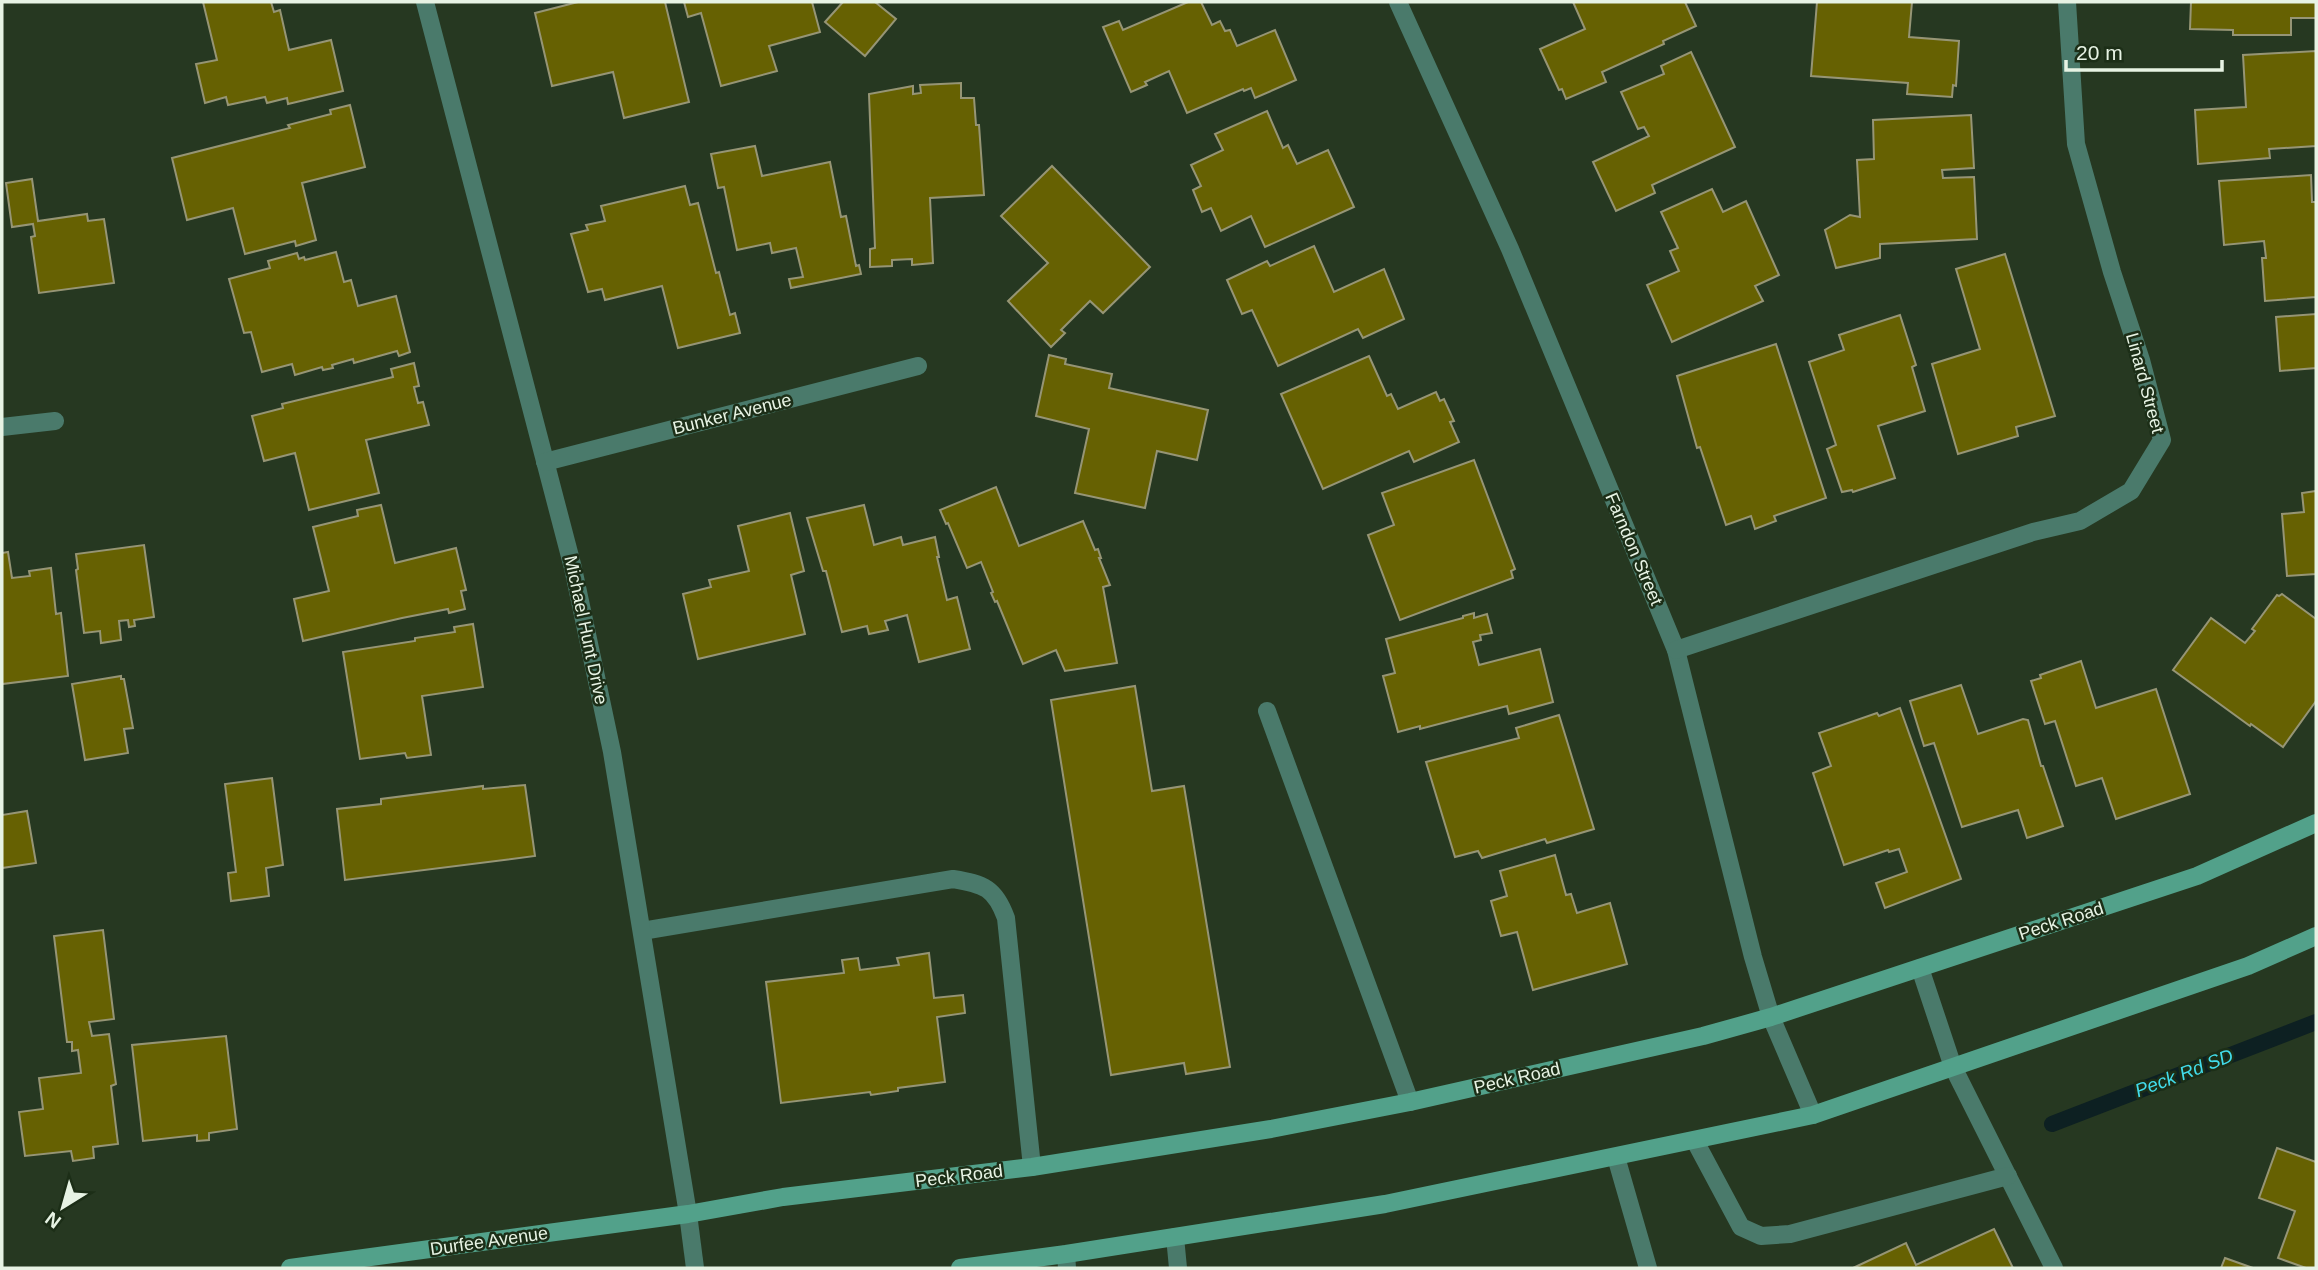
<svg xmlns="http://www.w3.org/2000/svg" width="2318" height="1270" font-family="Helvetica,sans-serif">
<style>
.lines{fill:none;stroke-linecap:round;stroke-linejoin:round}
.stream{stroke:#0d2022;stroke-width:16}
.building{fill:#666102;stroke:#969575;stroke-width:2}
.service{stroke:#4a7a6b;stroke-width:18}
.minor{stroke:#4a7a6b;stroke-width:18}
.tertiary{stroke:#4a7a6b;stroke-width:18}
.secondary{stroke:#52a18a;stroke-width:18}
.labels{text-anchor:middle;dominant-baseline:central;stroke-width:5;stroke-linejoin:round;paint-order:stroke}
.street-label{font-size:18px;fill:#e7f3e4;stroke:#1c2e17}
.water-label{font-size:19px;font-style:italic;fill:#42dceb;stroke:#1c2e17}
</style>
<rect width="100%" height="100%" fill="#263821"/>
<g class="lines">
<polyline class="stream" points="2052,1124 2316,1022"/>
</g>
<g class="building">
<polygon points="203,2 271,2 274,12 280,10 289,50 331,40 343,91 288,104 287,98 267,103 265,97 228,105 226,97 205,103 196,64 217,60"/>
<polygon points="578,2 665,2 689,102 624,118 613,72 552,86 535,13"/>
<polygon points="684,2 812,2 820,32 769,46 777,71 721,86 701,13 688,17"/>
<polygon points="843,2 875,2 896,19 865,56 825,22"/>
<polygon points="1188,2 1201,2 1212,25 1220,21 1225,31 1230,30 1237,46 1275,30 1296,80 1255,98 1251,88 1244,91 1243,89 1187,113 1169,71 1145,82 1147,85 1131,92 1103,27 1119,21 1123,30"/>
<polygon points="1573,2 1685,2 1696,26 1663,41 1664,44 1602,72 1606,82 1566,99 1562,89 1559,90 1540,49 1585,29"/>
<polygon points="1817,2 1912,2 1909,37 1959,41 1956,86 1953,85 1952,97 1907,94 1908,83 1811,76"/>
<polygon points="2191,2 2316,2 2316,18 2291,18 2291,35 2233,35 2233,30 2190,29"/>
<polygon points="2316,51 2316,146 2269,149 2270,158 2198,164 2195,110 2246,107 2243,55"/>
<polygon points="1691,52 1735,147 1652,185 1655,193 1616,211 1593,162 1649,136 1644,127 1638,129 1621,92 1664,74 1661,66"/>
<polygon points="961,83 961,98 974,98 976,125 979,125 984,195 930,198 933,263 912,265 912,259 892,260 892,266 870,267 870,249 875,248 869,94 913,86 913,94 921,93 920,85"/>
<polygon points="350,105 365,167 302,183 316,240 296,246 295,241 245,254 233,208 187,220 172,158 290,128 288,125 331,114 330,110"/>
<polygon points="1267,111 1283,148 1288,145 1297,164 1328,150 1354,207 1265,247 1251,216 1221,231 1211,208 1202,212 1193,190 1201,186 1191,165 1223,150 1215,134"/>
<polygon points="1971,115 1974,168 1942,170 1943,178 1974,177 1977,239 1880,244 1880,258 1836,268 1825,230 1850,215 1860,217 1857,160 1874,159 1873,120"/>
<polygon points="755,146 762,176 830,162 841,217 846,216 856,266 859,265 861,274 791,288 789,279 803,277 796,248 772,253 770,243 737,250 724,187 718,188 711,154"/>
<polygon points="1052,166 1150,267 1103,313 1090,301 1061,330 1065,333 1051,347 1008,301 1048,263 1001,216"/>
<polygon points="2311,175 2312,202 2316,202 2316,297 2265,301 2262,258 2266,258 2264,241 2224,245 2219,181"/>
<polygon points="32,179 38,221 87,214 88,221 104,219 114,283 39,293 31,237 35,236 33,224 12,227 6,183"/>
<polygon points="685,186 690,205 698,203 716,273 719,272 730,315 735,313 740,333 678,348 662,286 605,300 602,289 588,292 571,234 588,230 586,225 605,221 601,206"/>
<polygon points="1712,189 1723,212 1746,201 1779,275 1755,286 1763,301 1672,342 1647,285 1679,271 1670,251 1678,248 1661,212"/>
<polygon points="1314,246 1334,292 1384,269 1404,319 1363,338 1358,329 1278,366 1252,310 1242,314 1227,280 1267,261 1270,266"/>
<polygon points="336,252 344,282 351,280 358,306 396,296 410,352 399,356 397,351 354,363 353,359 332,365 333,368 323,370 322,367 295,375 292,364 262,372 251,332 244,333 229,279 270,268 268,261 297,253 299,259 304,257 305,260"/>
<polygon points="2005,254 2055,416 2016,427 2018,436 1958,454 1932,364 1980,349 1956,269"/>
<polygon points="2316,314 2316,368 2280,371 2276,317"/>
<polygon points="1900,315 1916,365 1912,367 1925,411 1878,426 1895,478 1853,492 1852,490 1842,492 1827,449 1836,445 1809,362 1844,350 1839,335"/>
<polygon points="1776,344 1826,498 1774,516 1776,521 1755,529 1751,516 1726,525 1700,447 1697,448 1677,376"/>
<polygon points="1049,355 1066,359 1065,364 1112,374 1109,388 1208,410 1197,460 1157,451 1145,508 1075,493 1089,429 1036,416"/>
<polygon points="1369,356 1387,396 1391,394 1398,409 1436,392 1440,401 1444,399 1454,421 1450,422 1459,442 1414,462 1409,451 1323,489 1281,394"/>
<polygon points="414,363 419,386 414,387 418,403 423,402 429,425 366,440 379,493 309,510 295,453 264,461 252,416 283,408 282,404 393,377 391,369"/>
<polygon points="1474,460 1515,569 1511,571 1513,578 1400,620 1368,535 1394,525 1382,493"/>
<polygon points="996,487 1019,546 1083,521 1095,550 1098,549 1101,558 1099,558 1110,585 1103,587 1117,663 1065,671 1056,650 1023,664 997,601 995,602 991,593 993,592 981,562 967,568 948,523 946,524 940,510"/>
<polygon points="2316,491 2316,574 2287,576 2282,514 2304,512 2302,493"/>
<polygon points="381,505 395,563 456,548 466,590 461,591 465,609 449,613 448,609 402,618 303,641 294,599 329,591 313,527 358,516 357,510"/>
<polygon points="864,505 874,545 901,537 903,545 935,537 939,557 937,557 947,600 957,597 970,649 919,662 907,615 885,621 888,630 869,634 867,626 842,632 826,571 823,571 807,518"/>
<polygon points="790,513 804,571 791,575 805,634 698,659 683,594 711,587 709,580 749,571 738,526"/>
<polygon points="144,545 154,617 134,620 135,626 129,627 128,620 119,621 121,640 101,643 100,631 84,633 76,570 78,569 76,554"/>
<polygon points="8,552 12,578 30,576 29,571 51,568 56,614 61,613 68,676 2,684 2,553"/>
<polygon points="2282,594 2316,619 2316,701 2283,747 2251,724 2250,726 2173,670 2211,618 2245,643 2255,631 2252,629 2277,595 2279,596"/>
<polygon points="1474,613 1474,618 1487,614 1492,633 1480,635 1481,640 1473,642 1479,665 1540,649 1553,702 1509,714 1507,706 1420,729 1420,726 1398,732 1383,676 1395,673 1386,639 1463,618 1463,616"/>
<polygon points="473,624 483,687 422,696 431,755 407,758 405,753 360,759 343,652 415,641 415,638 455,632 454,627"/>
<polygon points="2081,661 2096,708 2156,689 2190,794 2116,819 2102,778 2076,786 2055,721 2045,724 2031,681 2041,678 2040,675"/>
<polygon points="121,676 121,679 124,679 133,728 124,729 128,753 85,760 72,684"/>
<polygon points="1961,685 1978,734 2023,719 2028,720 2041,766 2043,766 2063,826 2027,838 2018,810 1962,827 1934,743 1924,746 1910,701"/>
<polygon points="1135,686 1152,791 1184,786 1230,1067 1186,1074 1184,1063 1111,1075 1051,700"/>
<polygon points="1900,708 1961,879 1885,908 1876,883 1907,872 1899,849 1889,852 1888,850 1844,865 1813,773 1831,766 1819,733 1877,713 1879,716"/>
<polygon points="1559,715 1594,829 1547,843 1545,839 1482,858 1478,851 1455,857 1426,762 1519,738 1516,728"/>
<polygon points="272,778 283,865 266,868 269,896 231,901 228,873 236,872 225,784"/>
<polygon points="525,785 535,856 345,880 337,809 381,804 381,799 483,786 483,789"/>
<polygon points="27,811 36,863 2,868 2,815"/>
<polygon points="1555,855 1566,895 1571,894 1577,913 1610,903 1627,964 1533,990 1517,932 1501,936 1491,901 1507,896 1500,871"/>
<polygon points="103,930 114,1019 89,1022 92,1036 109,1034 116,1084 111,1086 118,1144 93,1147 94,1158 73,1161 71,1151 25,1156 19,1112 43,1109 39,1078 81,1073 78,1050 72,1051 72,1042 67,1042 54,936"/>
<polygon points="929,953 934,998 963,995 965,1013 937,1017 945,1082 898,1088 898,1091 871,1095 870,1092 781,1103 766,982 844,973 842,960 858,958 860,970 899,965 897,958"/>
<polygon points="226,1036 237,1129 209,1133 209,1140 197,1141 197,1135 143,1141 132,1045"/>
<polygon points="2277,1148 2316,1162 2316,1268 2306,1268 2278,1258 2295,1211 2259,1198"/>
<polygon points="1994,1229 2013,1268 1853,1268 1906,1243 1916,1265"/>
<polygon points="2225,1258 2253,1268 2221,1268"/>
</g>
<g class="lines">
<g class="service">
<polyline points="1267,711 1410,1102"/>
<path d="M 642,931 L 953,879 C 984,884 995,888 1006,918 L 1032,1167"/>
<polyline points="1920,968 1953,1067 2054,1268"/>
<polyline points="1695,1141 1741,1227 1761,1236 1790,1234 2008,1176"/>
<polyline points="1616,1157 1648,1268"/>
<polyline points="1175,1237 1178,1268"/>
<polyline points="1066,1254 1067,1268"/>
</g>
<g class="minor">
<polyline points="425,2 573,568 612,752 688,1214"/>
<polyline points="1398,2 1510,249 1676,650 1753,957 1771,1017 1813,1115"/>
<polyline points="2,427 55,421"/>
<polyline points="545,462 918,366"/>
<polyline points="1676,650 2033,532 2080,521 2131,491 2162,440 2141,360 2112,272 2076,144 2067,2"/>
</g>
<polyline class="tertiary" points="688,1214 695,1268"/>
<g class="secondary">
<polyline points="290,1268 688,1214 783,1197 1032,1167 1271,1129 1410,1102 1703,1036 1771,1017 2197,876 2316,823"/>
<polyline points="960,1268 1066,1254 1385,1204 1813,1115 2248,966 2316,936"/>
</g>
</g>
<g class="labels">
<g class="street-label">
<text transform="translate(2145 383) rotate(75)">Linard Street</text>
<text transform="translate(732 414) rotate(-14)">Bunker Avenue</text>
<text transform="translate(1634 549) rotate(67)">Farndon Street</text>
<text transform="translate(586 630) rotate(78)">Michael Hunt Drive</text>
<text transform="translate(2061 921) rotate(-18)">Peck Road</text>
<text transform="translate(1517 1078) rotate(-13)">Peck Road</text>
<text transform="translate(959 1176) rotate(-7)">Peck Road</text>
<text transform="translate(489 1241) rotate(-8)">Durfee Avenue</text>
</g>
<g class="water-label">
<text transform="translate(2184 1073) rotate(-21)">Peck Rd SD</text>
</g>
</g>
<rect width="2318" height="1270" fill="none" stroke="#e7f3e4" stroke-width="7"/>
<g transform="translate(63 1207) rotate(217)" stroke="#1c2e17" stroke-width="5" paint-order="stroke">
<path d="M0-5L12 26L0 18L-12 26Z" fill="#e7f3e4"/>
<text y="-10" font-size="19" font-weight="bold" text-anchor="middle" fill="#e7f3e4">N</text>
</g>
<path d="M2066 60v10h156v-10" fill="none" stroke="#e7f3e4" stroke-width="3.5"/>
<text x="2076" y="60" font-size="21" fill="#e7f3e4" stroke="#1c2e17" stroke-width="5" paint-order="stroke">20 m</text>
</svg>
